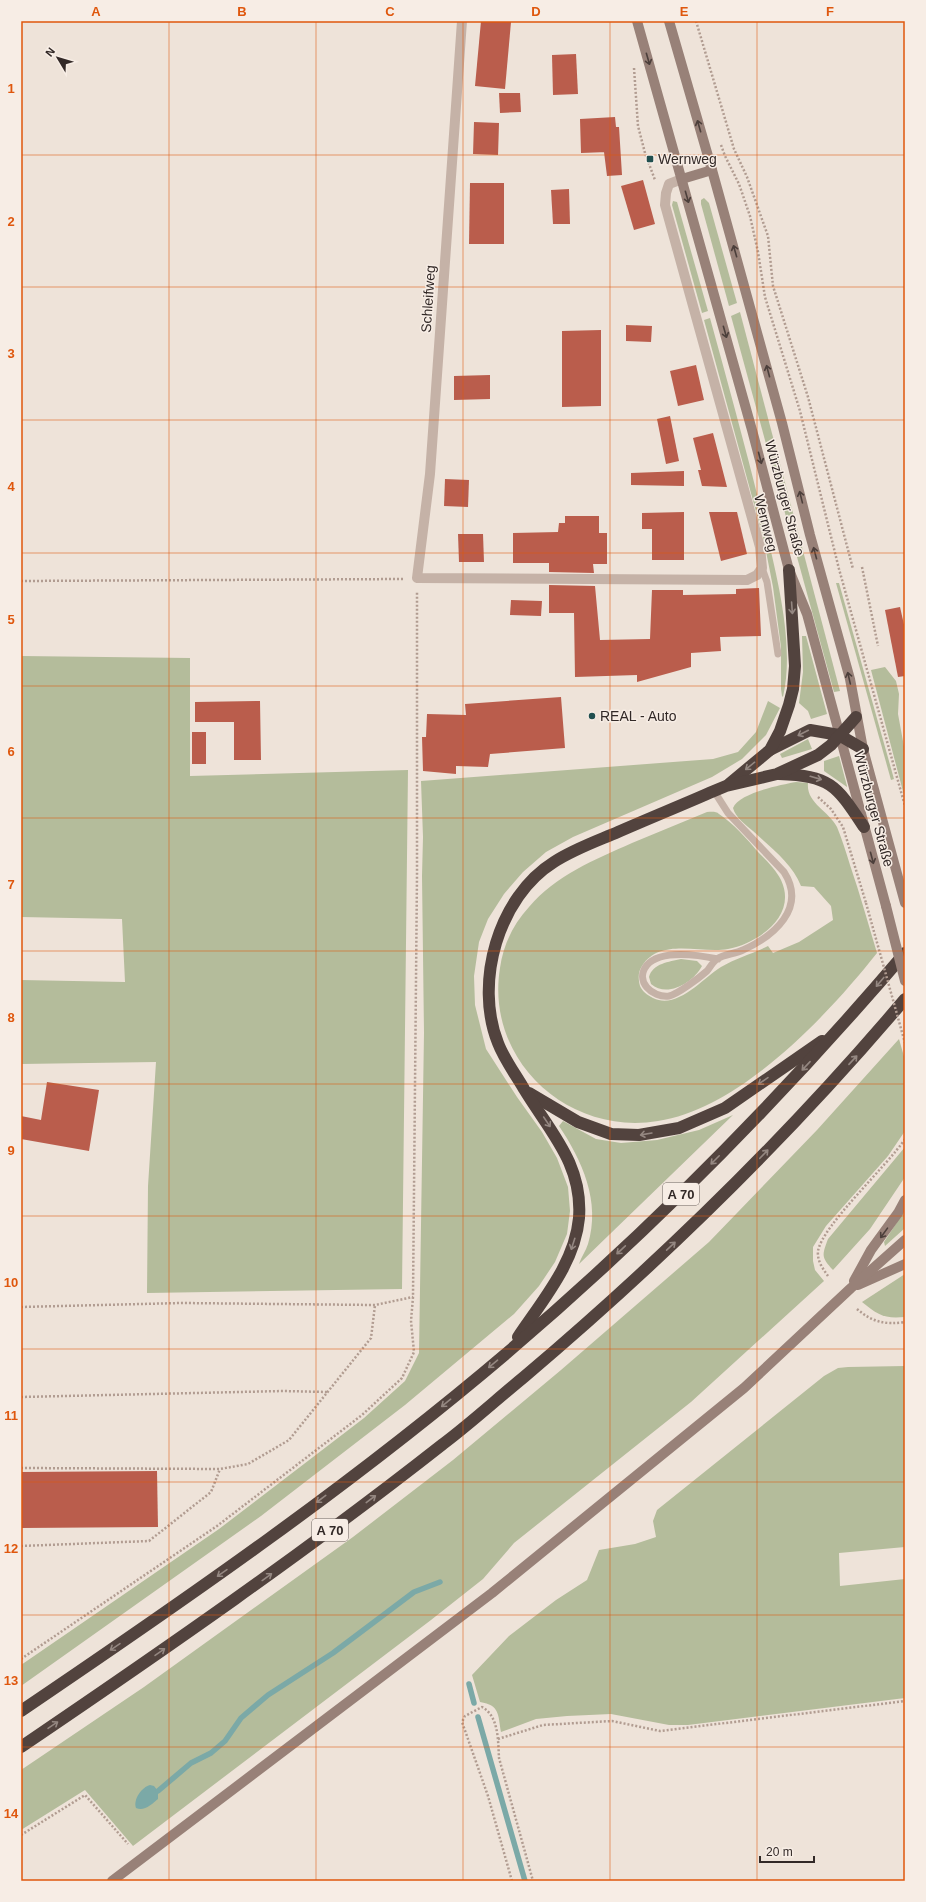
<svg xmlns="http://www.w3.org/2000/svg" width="926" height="1902" font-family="Helvetica,sans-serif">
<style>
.green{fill:#b4bc9b}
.water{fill:#7ba9a7}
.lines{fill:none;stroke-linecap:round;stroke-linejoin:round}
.stream{stroke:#7ba9a7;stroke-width:5.5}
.building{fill:#ba5d4c}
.path{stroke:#b19c91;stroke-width:2.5;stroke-dasharray:2 2;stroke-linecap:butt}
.service{stroke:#c5b2a7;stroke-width:7}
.minor{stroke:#c5b2a7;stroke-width:10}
.secondary{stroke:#988178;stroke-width:10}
.motorway{stroke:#52433e;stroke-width:12}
.path-bridge{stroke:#b19c91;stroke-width:2.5;stroke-dasharray:2 2;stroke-linecap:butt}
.secondary-bridge{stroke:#988178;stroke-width:10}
.oneway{stroke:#4c3f3b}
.oneway2{stroke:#948781}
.grid{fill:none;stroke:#df570d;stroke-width:1;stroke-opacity:0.55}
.poi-dot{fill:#204f4f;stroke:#f7ede5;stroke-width:1.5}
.labels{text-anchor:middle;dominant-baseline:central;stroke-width:3;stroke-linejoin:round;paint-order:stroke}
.shield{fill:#f7ede5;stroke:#6d6460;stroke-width:1}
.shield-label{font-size:13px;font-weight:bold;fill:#322927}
.poi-label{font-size:14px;fill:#322927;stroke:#f7ede5;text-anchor:start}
.street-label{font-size:14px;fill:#322927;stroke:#f7ede5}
.neatline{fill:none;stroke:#df570d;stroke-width:1.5}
.grid-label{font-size:13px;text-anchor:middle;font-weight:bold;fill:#df570d}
</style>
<rect width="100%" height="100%" fill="#eee3d9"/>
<g class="green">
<polygon points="704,198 709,203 737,303 729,306 701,204 701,200"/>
<polygon points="673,201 677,202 708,311 702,313 672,205"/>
<polygon points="740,312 840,691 834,692 731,316"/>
<path d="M 710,318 C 729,387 748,456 765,526 C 777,577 795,645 783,697 L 782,696 L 781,689 L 781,647 L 773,587 L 764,541 L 704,320 Z"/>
<polygon points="836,583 839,583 894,779 891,780"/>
<polygon points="802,636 806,636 827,714 811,719 808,711 799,703 803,672"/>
<polygon points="21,656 190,658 190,776 408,770 402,1289 147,1293 148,1186 156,1062 21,1064 21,980 125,982 122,919 21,917"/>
<polygon points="885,667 896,681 899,694 898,714 905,752 905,799 871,670"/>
<polygon points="768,701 780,708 766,735 742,759 712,777 573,837 546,852 523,872 504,894 488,919 479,942 474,976 475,1005 486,1049 517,1097 542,1132 557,1158 568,1187 570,1211 567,1234 555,1262 539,1286 514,1314 405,1405 261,1516 21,1686 21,1665 219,1529 364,1418 405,1381 419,1353 424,1033 422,876 423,837 421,781 713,759 738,752 756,732"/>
<polygon points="808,739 812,749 782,758 780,754"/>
<polygon points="839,756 847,786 847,787 824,771 824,761"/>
<path d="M 796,782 L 808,783 C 806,803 828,810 837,827 C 842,839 846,852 850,865 C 860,894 868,923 877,953 C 827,1016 741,1108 658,1121 C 568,1136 485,1060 500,968 C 503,946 513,924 529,907 C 556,875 594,860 632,843 C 657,833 682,822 707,812 C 711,812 716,811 719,814 C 733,823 747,839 758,852 C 766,860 776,870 781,880 C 798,916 758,943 728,949 C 701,954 660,937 642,966 C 638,972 638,978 640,986 C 642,991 647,995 653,998 C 677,1010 702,979 721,967 C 736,958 752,954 768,946 L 773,953 L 799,942 L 833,920 L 831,906 L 814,887 L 801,886 C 792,863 771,848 753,831 C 746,825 735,817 733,808 C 739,793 780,785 796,782 Z"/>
<path d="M 681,959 L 697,961 L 702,966 C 693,983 667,998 651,984 L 649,977 C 653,963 669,962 681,959 Z"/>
<polygon points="899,1039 905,1060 905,1131 888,1156 826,1226 813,1247 813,1261 815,1270 824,1281 691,1402 514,1543 483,1579 431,1620 133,1846 85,1790 21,1830 21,1770 144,1687 353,1537 453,1460 561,1370 709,1242 817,1130"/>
<path d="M 733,1115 L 579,1264 C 581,1257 586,1251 588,1244 C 601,1202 582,1160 559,1126 L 563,1121 L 596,1139 L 621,1143 L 657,1140 L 699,1130 Z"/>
<path d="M 905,1147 L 905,1177 L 870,1229 L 833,1270 C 821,1257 822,1255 828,1239 Z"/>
<polygon points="905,1210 905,1228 885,1246 884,1242"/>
<path d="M 905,1274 L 905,1317 C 884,1319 878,1315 862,1302 Z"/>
<path d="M 905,1366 L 905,1547 L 839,1553 L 840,1586 L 905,1579 L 905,1698 L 688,1725 L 669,1725 L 611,1714 L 567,1716 L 536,1719 L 501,1732 C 498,1715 500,1705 480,1702 L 472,1675 L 509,1636 L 556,1600 L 587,1580 L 599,1550 L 635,1544 L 656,1537 L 653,1521 L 657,1510 L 824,1376 L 838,1368 L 848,1367 Z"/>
</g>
<path class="water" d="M 150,1785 L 154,1786 L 158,1791 L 158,1799 C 152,1804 144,1812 136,1808 C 133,1799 142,1787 150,1785 Z"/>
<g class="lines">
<g class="stream">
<polyline points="469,1684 474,1703"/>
<polyline points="478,1717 525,1881"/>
<polyline points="158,1791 191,1763 211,1753 225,1741 241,1718 268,1695 333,1653 414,1592 440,1582"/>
</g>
</g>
<g class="building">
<polygon points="481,21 511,22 505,89 475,86"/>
<polygon points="576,54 578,94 553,95 552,55"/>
<polygon points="499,93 520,93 521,112 500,113"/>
<polygon points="615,117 616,127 619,127 622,175 607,176 604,152 607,152 581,153 580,119"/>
<polygon points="474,122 499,123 498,155 473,154"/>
<polygon points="643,180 655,224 634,230 621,186"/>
<polygon points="470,183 504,183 504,244 469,244"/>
<polygon points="569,189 570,224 553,224 551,190"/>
<polygon points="626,325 652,326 651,342 626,341"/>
<polygon points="601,330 601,406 562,407 562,331"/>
<polygon points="696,365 704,400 678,406 670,371"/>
<polygon points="490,375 490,399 454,400 454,376"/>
<polygon points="670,416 679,461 666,464 657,419"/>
<polygon points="713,433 727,487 702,486 698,470 701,470 693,438"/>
<polygon points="684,471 684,486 631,485 631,473"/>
<polygon points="445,479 469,480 468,507 444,506"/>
<polygon points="684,512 684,560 652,560 652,529 642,529 642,513"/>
<polygon points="709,512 737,512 747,554 721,561"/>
<polygon points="565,516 599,516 599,533 607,533 607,564 593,564 594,573 549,572 549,563 513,563 513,533 558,532 559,523 565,523"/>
<polygon points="458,534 483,534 484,562 459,562"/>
<polygon points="549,585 595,586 600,640 650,639 652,590 683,590 683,595 736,594 736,589 759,588 761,636 720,637 721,651 691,653 691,667 637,682 637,675 575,677 574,613 549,613"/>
<polygon points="511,600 542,601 541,616 510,615"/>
<polygon points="900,607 905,629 905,676 898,677 885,610"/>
<polygon points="561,697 565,748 490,754 488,767 456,766 456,774 423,771 422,737 426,737 427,714 466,715 465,704"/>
<polygon points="260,701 261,760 234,760 234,722 195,722 195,702"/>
<rect x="192" y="732" width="14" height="32"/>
<polygon points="47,1082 99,1090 89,1151 21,1139 21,1116 41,1120"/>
<polygon points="157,1471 158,1527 21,1528 21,1472"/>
</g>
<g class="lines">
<g class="path">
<polyline points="696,21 734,149 747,177 768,236 773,286 808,397 853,569"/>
<polyline points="634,68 638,126 645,153 655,180"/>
<polyline points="721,145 725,156 739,184 750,216 758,252 765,297 800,411 839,569 905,806"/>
<polyline points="862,567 878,646"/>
<polyline points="21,581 403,579"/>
<polyline points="818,797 831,809 843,827 866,903"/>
<path d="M 828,1276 C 823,1269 817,1261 818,1251 C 822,1226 888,1165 905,1139"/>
<polyline points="21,1307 181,1303 375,1305 413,1297"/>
<path d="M 857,1309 C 872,1322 885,1325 905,1322"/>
<polyline points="21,1397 283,1391 327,1392"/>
<polyline points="21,1468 220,1469 248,1464 289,1440 371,1338 375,1305"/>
<polyline points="21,1546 149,1541 211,1492 220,1469"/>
<polyline points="21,1659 217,1526 362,1415 402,1378 414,1352 411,1321 413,1297 417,875 417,592"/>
<polyline points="498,1739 543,1725 612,1721 660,1731 905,1701"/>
<polyline points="21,1835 85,1795 128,1844"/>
<path d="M 512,1881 L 488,1796 L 462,1722 L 465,1716 L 482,1707 C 499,1716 498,1741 499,1758 L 533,1881"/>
</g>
<g class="service">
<polyline points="762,568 767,582 778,654"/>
<path d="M 714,791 L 728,813 L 784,872 C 807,908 774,936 743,950 C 735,954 724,954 717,959 C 713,962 710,967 707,971 C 699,978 678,994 669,996 C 652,998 634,981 647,965 C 661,949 699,955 718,959"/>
</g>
<polyline class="minor" points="462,21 430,474 417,578 747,580 757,575 762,568 760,547 665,205 666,193 669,184 682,179"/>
<g class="secondary">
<polyline points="637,21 752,430 789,570 807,614 886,906"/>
<polyline points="669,21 712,170 782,423 810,535 850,679 863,749 905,903"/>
<polyline points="682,179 712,170"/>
<polyline points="854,1281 871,1250 898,1213 905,1200"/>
<polyline points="858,1285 905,1264"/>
<polyline points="112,1881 492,1593 744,1388 851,1288 905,1240"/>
</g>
<g class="motorway">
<polyline points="770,750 810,730 839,735 863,749"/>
<path d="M 779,774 C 831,776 836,785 864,827"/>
<polyline points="729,784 770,750 780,731 789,705 793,689 795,666 789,570"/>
<polyline points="529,1093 578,1122 611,1134 639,1135 679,1128 725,1108 822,1041"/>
<path d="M 518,1337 C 542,1301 575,1263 579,1218 C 583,1164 550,1132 524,1089 C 516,1075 504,1059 498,1043 C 474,983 498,897 554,862 C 574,849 597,841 618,832 C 650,818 682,805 714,791 L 726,786 L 777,774 L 818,755 L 831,745 L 856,717"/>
<path d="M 21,1711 C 188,1598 354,1483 508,1352 C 651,1230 783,1096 905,953"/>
<path d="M 21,1747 C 164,1650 307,1551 443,1444 C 471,1423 497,1399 524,1377 C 661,1261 789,1136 905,999"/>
</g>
<polyline class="path-bridge" points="866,903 905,1043"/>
<polyline class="secondary-bridge" points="886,906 905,981"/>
</g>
<defs><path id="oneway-shaft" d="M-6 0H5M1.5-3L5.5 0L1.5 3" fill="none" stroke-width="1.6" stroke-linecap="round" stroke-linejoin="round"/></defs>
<g class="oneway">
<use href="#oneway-shaft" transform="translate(648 59) rotate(74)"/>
<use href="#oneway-shaft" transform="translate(699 126) rotate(-106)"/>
<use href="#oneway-shaft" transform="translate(687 197) rotate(74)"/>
<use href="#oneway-shaft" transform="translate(735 251) rotate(-106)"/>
<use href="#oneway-shaft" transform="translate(725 332) rotate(74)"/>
<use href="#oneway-shaft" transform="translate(768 371) rotate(-105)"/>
<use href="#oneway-shaft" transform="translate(760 458) rotate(75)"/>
<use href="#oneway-shaft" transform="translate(801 497) rotate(-104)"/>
<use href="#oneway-shaft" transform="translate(815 553) rotate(-105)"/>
<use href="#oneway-shaft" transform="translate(849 678) rotate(-103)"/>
<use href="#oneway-shaft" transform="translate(872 858) rotate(75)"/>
<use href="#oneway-shaft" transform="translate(884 1233) rotate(126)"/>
</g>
<g class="oneway2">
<use href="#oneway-shaft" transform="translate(792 608) rotate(86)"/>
<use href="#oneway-shaft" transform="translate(803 733) rotate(153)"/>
<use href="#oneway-shaft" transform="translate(750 766) rotate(141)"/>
<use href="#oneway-shaft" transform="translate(816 778) rotate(16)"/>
<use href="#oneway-shaft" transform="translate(880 982) rotate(130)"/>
<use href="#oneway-shaft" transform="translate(853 1060) rotate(-47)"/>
<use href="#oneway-shaft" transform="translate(806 1066) rotate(133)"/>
<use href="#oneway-shaft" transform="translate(763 1081) rotate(145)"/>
<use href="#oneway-shaft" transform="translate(547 1122) rotate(56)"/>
<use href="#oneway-shaft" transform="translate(646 1134) rotate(170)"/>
<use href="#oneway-shaft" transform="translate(764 1154) rotate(-46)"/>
<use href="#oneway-shaft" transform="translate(715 1160) rotate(135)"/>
<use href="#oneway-shaft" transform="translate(573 1244) rotate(108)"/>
<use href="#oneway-shaft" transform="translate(671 1246) rotate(-43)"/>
<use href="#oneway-shaft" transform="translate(621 1250) rotate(137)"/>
<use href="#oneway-shaft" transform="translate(493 1364) rotate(140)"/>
<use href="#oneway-shaft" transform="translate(446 1403) rotate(141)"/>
<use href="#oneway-shaft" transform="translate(321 1499) rotate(143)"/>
<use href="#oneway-shaft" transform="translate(371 1499) rotate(-37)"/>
<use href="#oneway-shaft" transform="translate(222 1573) rotate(145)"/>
<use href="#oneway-shaft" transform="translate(267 1577) rotate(-36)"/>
<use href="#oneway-shaft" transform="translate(115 1647) rotate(146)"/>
<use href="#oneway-shaft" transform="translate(160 1652) rotate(-35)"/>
<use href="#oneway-shaft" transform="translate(53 1725) rotate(-34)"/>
</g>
<path class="grid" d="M 169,21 L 169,1881M 316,21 L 316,1881M 463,21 L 463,1881M 610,21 L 610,1881M 757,21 L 757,1881M 21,155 L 905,155M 21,287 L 905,287M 21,420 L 905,420M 21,553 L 905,553M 21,686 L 905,686M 21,818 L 905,818M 21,951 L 905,951M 21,1084 L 905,1084M 21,1216 L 905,1216M 21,1349 L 905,1349M 21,1482 L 905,1482M 21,1615 L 905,1615M 21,1747 L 905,1747"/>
<g class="poi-dot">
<rect x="646" y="155" width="8" height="8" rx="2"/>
<circle cx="592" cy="716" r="4"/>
</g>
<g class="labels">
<g class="shield">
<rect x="663" y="1183" width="36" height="22" rx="3"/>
<rect x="312" y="1519" width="36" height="22" rx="3"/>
</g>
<g class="shield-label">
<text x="681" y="1194">A 70</text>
<text x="330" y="1530">A 70</text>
</g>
<g class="poi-label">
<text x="658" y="159">Wernweg</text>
<text x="600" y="716">REAL - Auto</text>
</g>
<g class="street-label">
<text transform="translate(428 299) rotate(-86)">Schleifweg</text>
<text transform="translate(785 498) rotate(75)">Würzburger Straße</text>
<text transform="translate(766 523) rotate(76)">Wernweg</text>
<text transform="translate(874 809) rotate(75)">Würzburger Straße</text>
</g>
</g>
<rect width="926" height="1902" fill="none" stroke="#f7ede5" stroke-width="44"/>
<g transform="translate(58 58) rotate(308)" stroke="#f7ede5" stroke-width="3" paint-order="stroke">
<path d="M0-3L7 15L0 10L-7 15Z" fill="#322927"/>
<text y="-6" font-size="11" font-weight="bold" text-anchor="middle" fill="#322927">N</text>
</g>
<path d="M760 1856v6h54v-6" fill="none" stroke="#322927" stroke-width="2"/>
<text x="766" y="1856" font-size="12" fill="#322927" stroke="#f7ede5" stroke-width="3" paint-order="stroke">20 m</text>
<rect x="22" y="22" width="882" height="1858" class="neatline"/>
<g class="grid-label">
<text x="96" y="16">A</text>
<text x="242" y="16">B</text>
<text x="390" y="16">C</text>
<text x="536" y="16">D</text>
<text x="684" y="16">E</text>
<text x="830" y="16">F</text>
<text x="11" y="93">1</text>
<text x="11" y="226">2</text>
<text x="11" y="358">3</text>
<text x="11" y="491">4</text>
<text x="11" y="624">5</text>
<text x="11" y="756">6</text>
<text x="11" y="889">7</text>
<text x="11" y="1022">8</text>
<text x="11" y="1155">9</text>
<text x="11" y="1287">10</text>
<text x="11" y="1420">11</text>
<text x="11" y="1553">12</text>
<text x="11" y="1685">13</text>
<text x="11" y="1818">14</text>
</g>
</svg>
